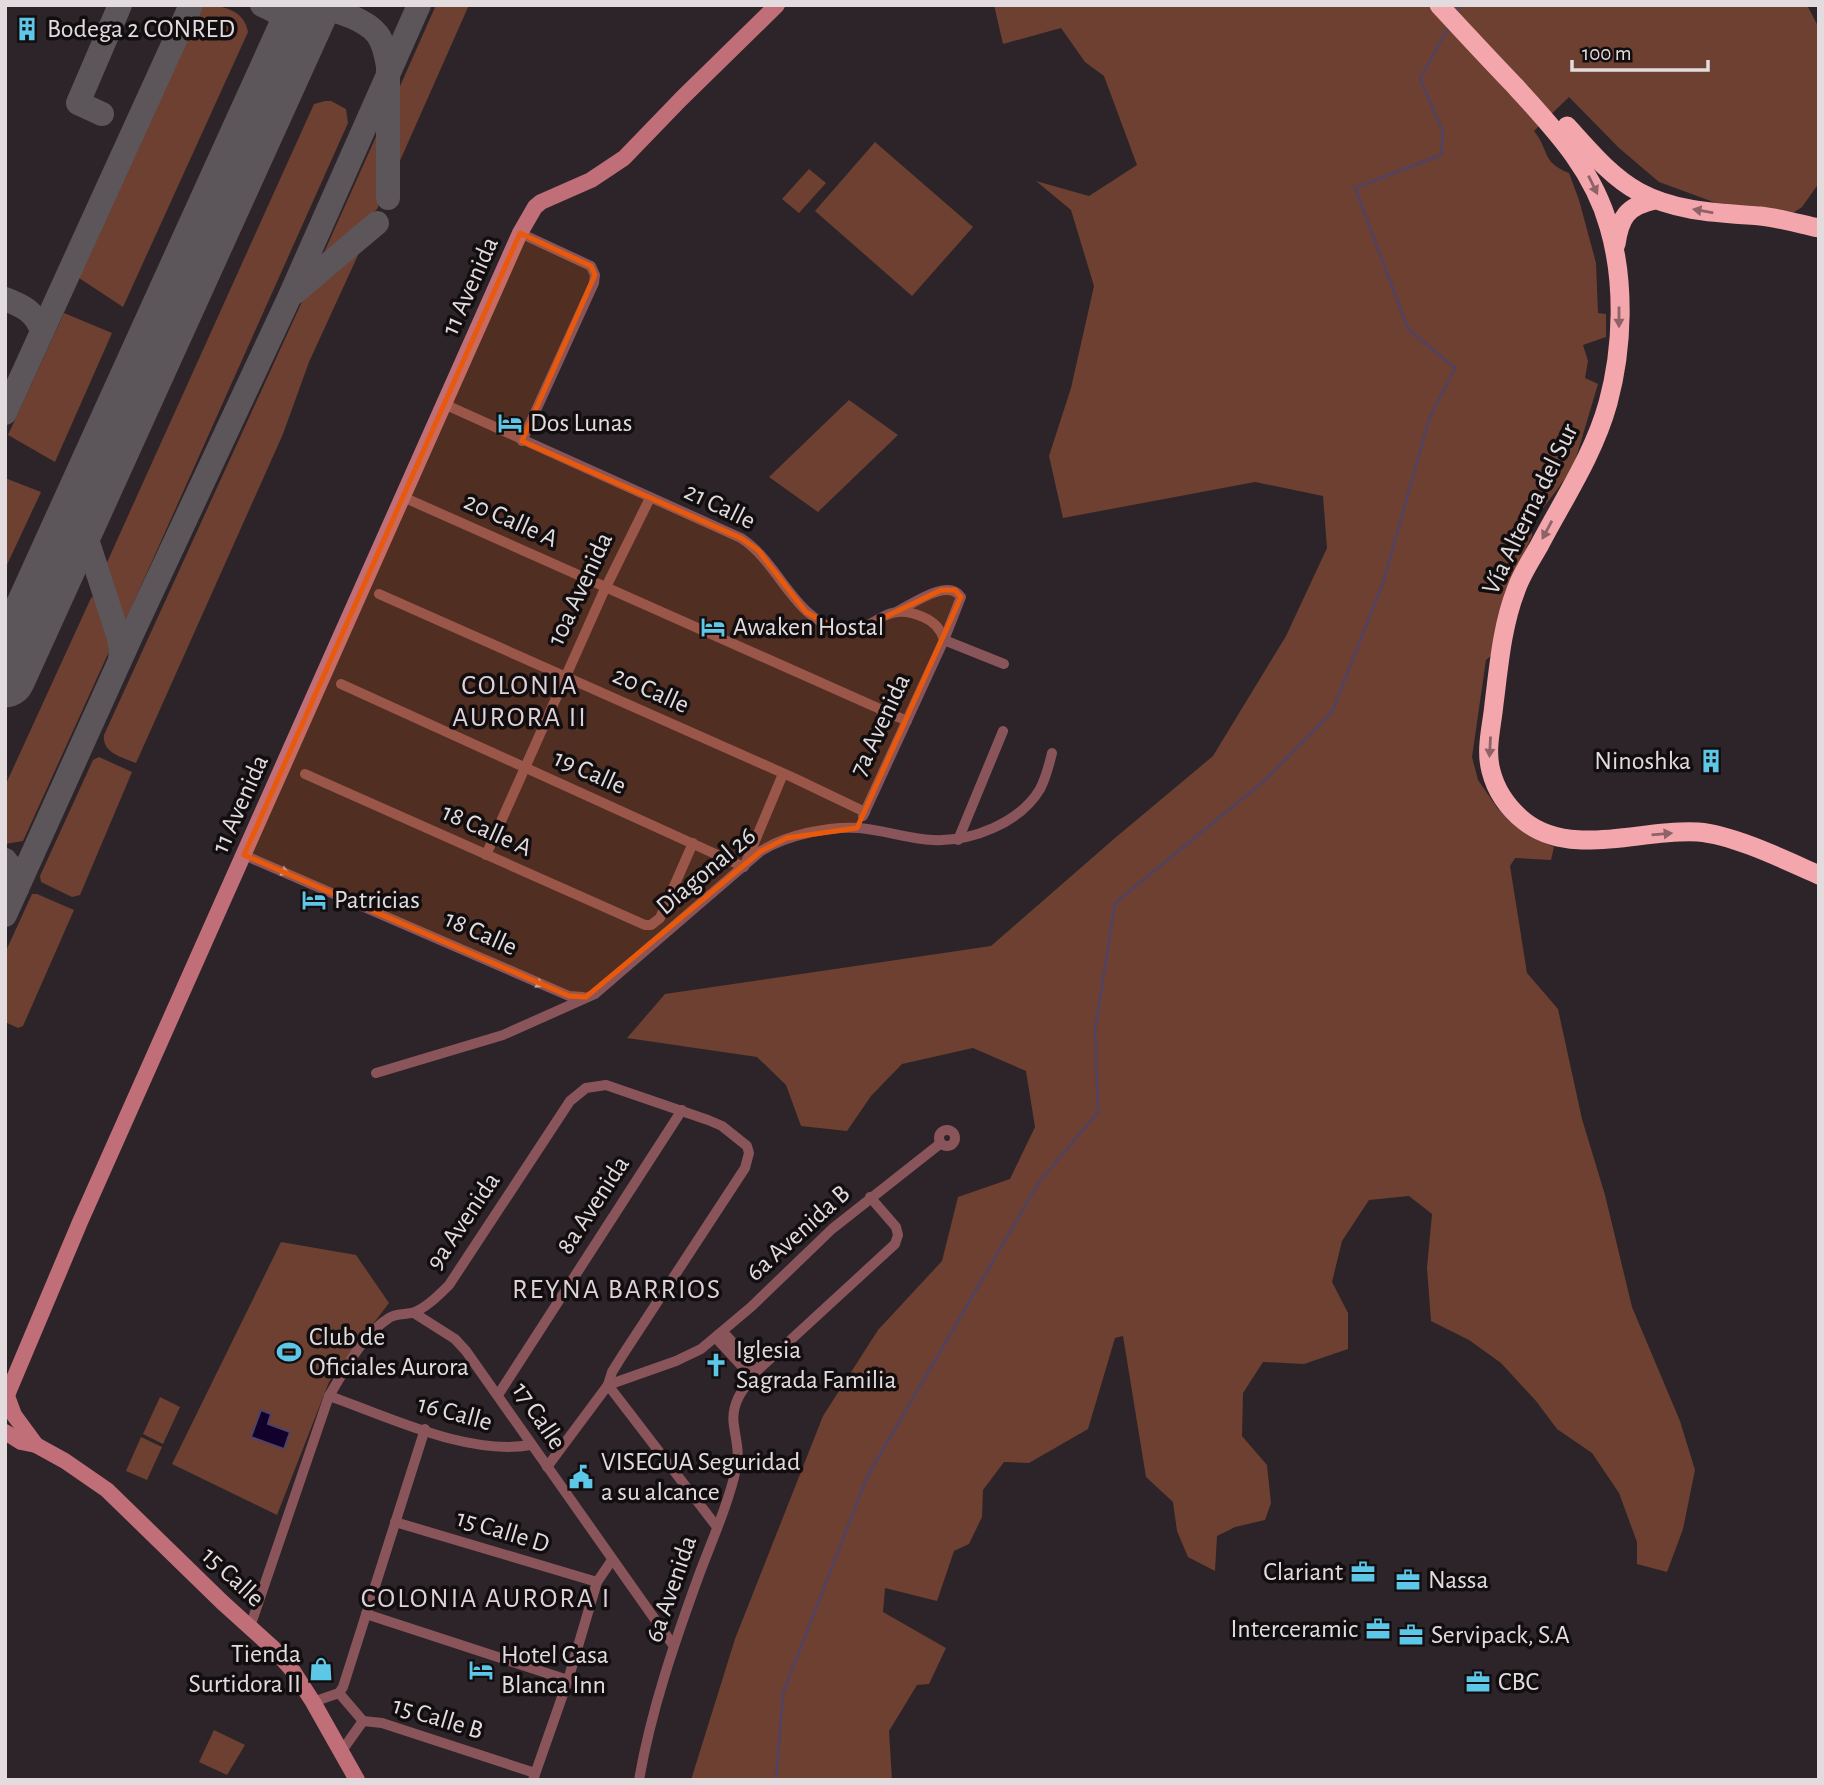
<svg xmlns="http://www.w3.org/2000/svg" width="1824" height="1785" font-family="'Alegreya Sans',sans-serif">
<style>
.green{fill:#6d4031}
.water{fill:#12002d;stroke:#504262;stroke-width:2}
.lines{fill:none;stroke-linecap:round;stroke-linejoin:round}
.stream{stroke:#504262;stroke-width:2.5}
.taxiway{stroke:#5c5559;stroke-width:24}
.runway{stroke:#5c5559;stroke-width:61}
.street{stroke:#89555a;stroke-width:10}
.secondary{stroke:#c06e77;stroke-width:16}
.highway{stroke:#f4a6ad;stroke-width:19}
.oneway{fill:#8e6266}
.oneway2{fill:#bea6aa}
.marked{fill:#e8590c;fill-opacity:0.2;stroke:#e8590c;stroke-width:5;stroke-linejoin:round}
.labels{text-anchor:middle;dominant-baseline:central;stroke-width:7;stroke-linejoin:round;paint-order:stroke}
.poi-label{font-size:26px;fill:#e2dcdf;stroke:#120e10;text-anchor:start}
.street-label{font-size:26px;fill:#e2dcdf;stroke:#120e10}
.neighbourhood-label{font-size:28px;letter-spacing:2px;fill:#ded2d8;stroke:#120e10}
</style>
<rect width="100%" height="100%" fill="#2c2428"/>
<g class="green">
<path d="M 201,5 C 221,5 244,9 248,32 L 123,307 L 79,278 Z"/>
<polygon points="436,5 469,5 395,172 397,93"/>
<path d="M 994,5 L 1807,5 L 1819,28 L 1819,183 L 1802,207 L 1787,217 L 1727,207 L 1659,182 L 1619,148 L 1569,97 L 1534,131 C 1550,151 1541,162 1569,173 L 1579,200 L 1596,263 L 1598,313 L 1606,314 L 1606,337 L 1583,345 L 1588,361 L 1585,378 L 1598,384 L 1573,468 L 1532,523 L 1532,536 L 1506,593 L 1491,656 L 1486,660 L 1472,757 L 1478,780 L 1498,809 L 1527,835 L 1554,847 L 1551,860 L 1515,858 L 1510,866 L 1527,973 L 1558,1009 L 1582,1119 L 1605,1195 L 1632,1307 L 1680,1421 L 1695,1470 L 1683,1529 L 1667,1572 L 1637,1564 L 1637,1542 L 1619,1493 L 1592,1453 L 1557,1429 L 1536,1401 L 1501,1363 L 1469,1340 L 1431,1321 L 1427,1268 L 1432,1214 L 1409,1196 L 1369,1200 L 1342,1241 L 1332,1282 L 1348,1313 L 1348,1349 L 1304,1364 L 1263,1362 L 1243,1393 L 1242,1436 L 1267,1465 L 1271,1503 L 1265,1520 L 1235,1527 L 1217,1536 L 1215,1571 L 1188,1557 L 1177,1531 L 1173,1502 L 1146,1477 L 1123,1336 L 1115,1338 L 1088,1429 L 1029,1463 L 1004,1462 L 983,1490 L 982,1517 L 969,1544 L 954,1551 L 937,1601 L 885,1588 L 883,1612 L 946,1648 L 929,1684 L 917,1685 L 889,1731 L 892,1780 L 691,1780 L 735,1639 L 823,1416 L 878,1330 L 942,1261 L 958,1197 L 1010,1179 L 1035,1127 L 1026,1071 L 973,1048 L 902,1064 L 871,1096 L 847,1131 L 801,1126 L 786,1085 L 757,1057 L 627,1038 L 665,994 L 991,946 L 1115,838 L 1213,756 L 1286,636 L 1327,548 L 1323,496 L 1255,482 L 1063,518 L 1049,456 L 1071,388 L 1094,286 L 1071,210 L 1036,181 L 1089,196 L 1137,165 L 1104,76 L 1085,62 L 1061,28 L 1003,44 Z"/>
<polygon points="325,101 331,101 346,109 348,123 124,624 104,569 314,104"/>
<polygon points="379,130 383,131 383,133 378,208 328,259 323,261 322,257"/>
<polygon points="875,142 973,227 912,296 815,211"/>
<polygon points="809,169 826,183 799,213 782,199"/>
<path d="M 364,242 L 309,362 L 283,434 L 136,763 C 122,757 102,753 104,735 L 305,295 Z"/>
<polygon points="64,313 112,333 55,462 8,435"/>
<polygon points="849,400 898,435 818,512 769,477"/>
<polygon points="5,478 41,492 5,569"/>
<polygon points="94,596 112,645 23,841 5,844 5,786 91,598"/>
<polygon points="99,757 132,772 80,895 72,897 41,882 40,876 93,760"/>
<polygon points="32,894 37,894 74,910 23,1026 18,1028 5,1022 5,953"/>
<polygon points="281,1242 356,1255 389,1303 329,1382 277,1515 172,1464"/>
<polygon points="160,1397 180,1407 163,1444 143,1434"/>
<polygon points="141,1437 162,1447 147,1480 126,1471"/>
<polygon points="214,1730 245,1745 227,1775 199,1762"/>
</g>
<polygon class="water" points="261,1410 271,1414 268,1424 290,1432 284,1449 251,1437"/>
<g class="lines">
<g class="stream">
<polyline points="1457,13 1461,5"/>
<polyline points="776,1780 783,1693 867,1477 1039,1182 1098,1112 1095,1031 1115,903 1265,780 1332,712 1384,580 1429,419 1455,368 1408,329 1355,188 1441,155 1443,132 1420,79 1448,28"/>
</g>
<g class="taxiway">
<path d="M 262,5 C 278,12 288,18 297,34"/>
<path d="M 280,13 C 293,14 305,10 318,9 C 330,9 340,12 350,16 C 378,28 383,37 388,66 L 388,198"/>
<polyline points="102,114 78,103 120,5"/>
<polyline points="294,293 377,223"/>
<path d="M 5,299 C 23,306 36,312 42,332"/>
<polyline points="5,413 191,5"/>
<polyline points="79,515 118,635 121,648 120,659"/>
<polyline points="62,553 80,551 91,560"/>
<polyline points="5,644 38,606"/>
<polyline points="5,860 16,874 17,889"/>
<polyline points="5,915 132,634 289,298 419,5"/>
</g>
<polyline class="runway" points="5,677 310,5"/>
<g class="street">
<polyline points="520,233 591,266 595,275 594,283 522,441"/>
<path d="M 444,404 L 741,538 C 780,563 793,620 843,631 C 872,637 881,598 923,617 C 935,622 941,629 944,640"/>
<polyline points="403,497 907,721"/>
<polyline points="379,594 794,778 865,812"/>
<polyline points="944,640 1004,664"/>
<polyline points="341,684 744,867 783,774"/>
<polyline points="305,774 645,925 651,925 660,918 693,843"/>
<path d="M 863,816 L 944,640 L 961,597 C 948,578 914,603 898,611"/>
<polyline points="958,840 1003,731"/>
<polyline points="244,855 569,996 583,997"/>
<polyline points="486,855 603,593 650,498"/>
<path d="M 376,1073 L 503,1035 L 595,994 L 761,851 C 786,835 829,826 859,828 C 884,830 908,839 933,840 C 971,842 1020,823 1040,789 C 1046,778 1049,765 1052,753"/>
<circle cx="947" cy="1138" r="8"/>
<polyline points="414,1313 455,1339 466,1351 673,1645"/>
<polyline points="723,1332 758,1370"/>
<polyline points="716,1338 752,1377"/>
<polyline points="498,1395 682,1110"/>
<path d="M 329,1396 C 390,1417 467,1456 531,1445"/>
<polyline points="395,1522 597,1582"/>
<polyline points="717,1527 608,1385 676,1361 701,1349 751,1307 832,1229 941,1143"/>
<polyline points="366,1614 568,1680"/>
<path d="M 250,1627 L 329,1396 C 345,1370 362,1335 389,1318 C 396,1313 407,1315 415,1312 C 428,1306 439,1295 449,1285 L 570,1101 L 586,1088 L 606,1085 L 708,1120 L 722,1126 L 747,1146 L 749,1153 L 745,1168 L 622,1356 L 612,1372 L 608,1385 L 547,1467"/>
<polyline points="339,1693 363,1721"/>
<polyline points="313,1702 339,1693 343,1687 425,1429"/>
<polyline points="363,1721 382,1723 535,1773"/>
<polyline points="341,1752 363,1721"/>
<polyline points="533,1780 568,1680 597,1582 612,1560"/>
<path d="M 639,1780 C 651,1710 675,1641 699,1575 C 712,1540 728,1505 736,1469 C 740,1453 736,1441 734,1426 C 730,1403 744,1387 758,1370 L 895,1244 L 898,1235 L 896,1227 L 870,1197"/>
</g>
<g class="secondary">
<polyline points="7,1396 14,1415 36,1445"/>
<polyline points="5,1400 80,1222 520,233 535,207 541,202 591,180 624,158 681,99 777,5"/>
<polyline points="5,1432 21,1442 36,1445 65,1461 107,1490 222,1602 273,1648 293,1671 313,1702 357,1780"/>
</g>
<g class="highway">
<path d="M 1439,5 C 1464,32 1489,59 1515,86 C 1554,129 1593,169 1609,227 C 1625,282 1623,348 1608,403 C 1594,454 1563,500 1539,546 C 1531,560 1521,575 1516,590 C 1502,626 1499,665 1494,704 C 1492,726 1485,749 1491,771 C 1496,791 1508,808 1524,821 C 1572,859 1643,828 1698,832 C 1734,835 1785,860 1819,875"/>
<path d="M 1567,126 C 1589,150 1611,177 1639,192 C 1676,212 1719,213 1760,216 C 1780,218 1800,224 1819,228"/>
<path d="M 1616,244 C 1620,217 1627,206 1655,200"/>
</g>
</g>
<defs><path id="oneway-solid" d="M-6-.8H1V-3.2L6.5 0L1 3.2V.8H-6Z" transform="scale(1.75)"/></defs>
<g class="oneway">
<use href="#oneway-solid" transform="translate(1593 185) rotate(64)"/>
<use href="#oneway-solid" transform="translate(1703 211) rotate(-170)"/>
<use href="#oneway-solid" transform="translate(1619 317) rotate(90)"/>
<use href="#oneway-solid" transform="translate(1547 530) rotate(118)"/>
<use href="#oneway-solid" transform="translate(1490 747) rotate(93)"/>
<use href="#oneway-solid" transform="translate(1662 834) rotate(-5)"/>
</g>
<g class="oneway2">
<use href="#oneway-solid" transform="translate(280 870) rotate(23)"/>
<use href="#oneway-solid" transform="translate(535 982) rotate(24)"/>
</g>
<path class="marked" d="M 520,233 L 591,266 L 595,275 L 522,441 L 741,538 L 758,550 L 806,612 L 841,631 L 860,629 L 941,590 L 955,590 L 961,597 L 857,828 L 787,838 L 761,851 L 586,997 L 569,996 L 244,855 Z"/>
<defs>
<g id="building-bare" transform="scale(1.89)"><path d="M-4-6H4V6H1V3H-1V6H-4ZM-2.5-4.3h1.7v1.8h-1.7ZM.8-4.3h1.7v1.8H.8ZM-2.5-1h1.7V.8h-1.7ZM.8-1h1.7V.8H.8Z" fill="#5cc7e7" stroke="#120e10" stroke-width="2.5" paint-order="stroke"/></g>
<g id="hotel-bare" transform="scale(1.89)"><path d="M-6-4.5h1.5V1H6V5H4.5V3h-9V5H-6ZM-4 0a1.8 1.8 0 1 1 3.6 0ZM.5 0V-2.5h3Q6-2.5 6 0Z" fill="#5cc7e7" stroke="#120e10" stroke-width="2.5" paint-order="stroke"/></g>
<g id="stadium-bare" transform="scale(1.89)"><path d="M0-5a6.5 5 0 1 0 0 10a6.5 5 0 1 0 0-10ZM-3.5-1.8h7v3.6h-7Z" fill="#5cc7e7" stroke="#120e10" stroke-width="2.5" paint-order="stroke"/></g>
<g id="church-bare" transform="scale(1.89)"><path d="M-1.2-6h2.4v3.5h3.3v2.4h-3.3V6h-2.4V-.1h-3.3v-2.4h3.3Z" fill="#5cc7e7" stroke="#120e10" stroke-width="2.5" paint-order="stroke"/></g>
<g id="civic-bare" transform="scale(1.89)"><path d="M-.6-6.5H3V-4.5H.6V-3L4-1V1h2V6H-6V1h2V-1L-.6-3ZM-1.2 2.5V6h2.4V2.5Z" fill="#5cc7e7" stroke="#120e10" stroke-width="2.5" paint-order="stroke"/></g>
<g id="office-bare" transform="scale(1.89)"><path d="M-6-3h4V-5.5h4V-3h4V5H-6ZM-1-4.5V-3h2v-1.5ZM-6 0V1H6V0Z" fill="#5cc7e7" stroke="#120e10" stroke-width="2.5" paint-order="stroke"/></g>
<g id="shop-bare" transform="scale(1.89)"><path d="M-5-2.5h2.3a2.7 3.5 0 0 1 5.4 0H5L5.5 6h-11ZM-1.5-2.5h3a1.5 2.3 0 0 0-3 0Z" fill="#5cc7e7" stroke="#120e10" stroke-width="2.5" paint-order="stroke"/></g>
</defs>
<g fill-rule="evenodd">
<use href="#building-bare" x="27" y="29"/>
<use href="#hotel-bare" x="510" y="423"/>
<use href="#hotel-bare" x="713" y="627"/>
<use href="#building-bare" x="1711" y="761"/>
<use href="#hotel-bare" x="314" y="900"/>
<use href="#stadium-bare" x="289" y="1352"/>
<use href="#church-bare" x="716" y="1365"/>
<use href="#civic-bare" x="581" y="1477"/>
<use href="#office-bare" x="1363" y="1572"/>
<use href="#office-bare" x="1408" y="1580"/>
<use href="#office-bare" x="1378" y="1629"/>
<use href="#office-bare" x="1411" y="1635"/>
<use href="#shop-bare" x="321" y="1669"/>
<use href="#hotel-bare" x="481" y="1670"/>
<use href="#office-bare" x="1478" y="1682"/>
</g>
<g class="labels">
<g class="poi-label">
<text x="47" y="29">Bodega 2 CONRED</text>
<text x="530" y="423">Dos Lunas</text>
<text x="733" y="627">Awaken Hostal</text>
<text x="1691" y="761" text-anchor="end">Ninoshka</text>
<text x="334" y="900">Patricias</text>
<text x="309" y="1337">Club de<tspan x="309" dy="30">Oficiales Aurora</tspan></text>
<text x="736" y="1350">Iglesia<tspan x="736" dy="30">Sagrada Familia</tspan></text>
<text x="601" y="1462">VISEGUA Seguridad<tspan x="601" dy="30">a su alcance</tspan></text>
<text x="1343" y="1572" text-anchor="end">Clariant</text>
<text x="1428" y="1580">Nassa</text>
<text x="1358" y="1629" text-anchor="end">Interceramic</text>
<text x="1431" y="1635">Servipack, S.A</text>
<text x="301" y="1654" text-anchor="end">Tienda<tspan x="301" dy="30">Surtidora II</tspan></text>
<text x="501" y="1655">Hotel Casa<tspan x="501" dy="30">Blanca Inn</tspan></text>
<text x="1498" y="1682">CBC</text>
</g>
<g class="street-label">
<text transform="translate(470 286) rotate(-66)">11 Avenida</text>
<text transform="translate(720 506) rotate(26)">21 Calle</text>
<text transform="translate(1530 509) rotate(-64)">Vía Alterna del Sur</text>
<text transform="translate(511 520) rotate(24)">20 Calle A</text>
<text transform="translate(580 589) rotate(-65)">10a Avenida</text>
<text transform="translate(651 690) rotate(24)">20 Calle</text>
<text transform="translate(880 725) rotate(-65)">7a Avenida</text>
<text transform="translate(590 772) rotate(24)">19 Calle</text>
<text transform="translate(240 804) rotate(-66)">11 Avenida</text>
<text transform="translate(487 830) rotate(24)">18 Calle A</text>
<text transform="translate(706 871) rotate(-40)">Diagonal 26</text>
<text transform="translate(481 933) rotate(24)">18 Calle</text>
<text transform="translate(593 1205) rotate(-57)">8a Avenida</text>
<text transform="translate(463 1221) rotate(-56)">9a Avenida</text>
<text transform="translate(798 1233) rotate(-42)">6a Avenida B</text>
<text transform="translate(455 1413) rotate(15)">16 Calle</text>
<text transform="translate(539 1416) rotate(56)">17 Calle</text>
<text transform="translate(503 1531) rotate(17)">15 Calle D</text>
<text transform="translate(233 1577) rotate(43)">15 Calle</text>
<text transform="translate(671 1589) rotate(-71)">6a Avenida</text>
<text transform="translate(438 1718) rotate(17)">15 Calle B</text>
</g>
<g class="neighbourhood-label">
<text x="520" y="686">COLONIA<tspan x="520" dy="32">AURORA II</tspan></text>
<text x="617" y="1290">REYNA BARRIOS</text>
<text x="486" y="1599">COLONIA AURORA I</text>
</g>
</g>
<rect width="1824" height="1785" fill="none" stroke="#e2dcdf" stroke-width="14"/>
<path d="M1572 60v10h136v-10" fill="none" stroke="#e2dcdf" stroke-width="3.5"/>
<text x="1582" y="60" font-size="21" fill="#e2dcdf" stroke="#120e10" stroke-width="5" paint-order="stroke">100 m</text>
</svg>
